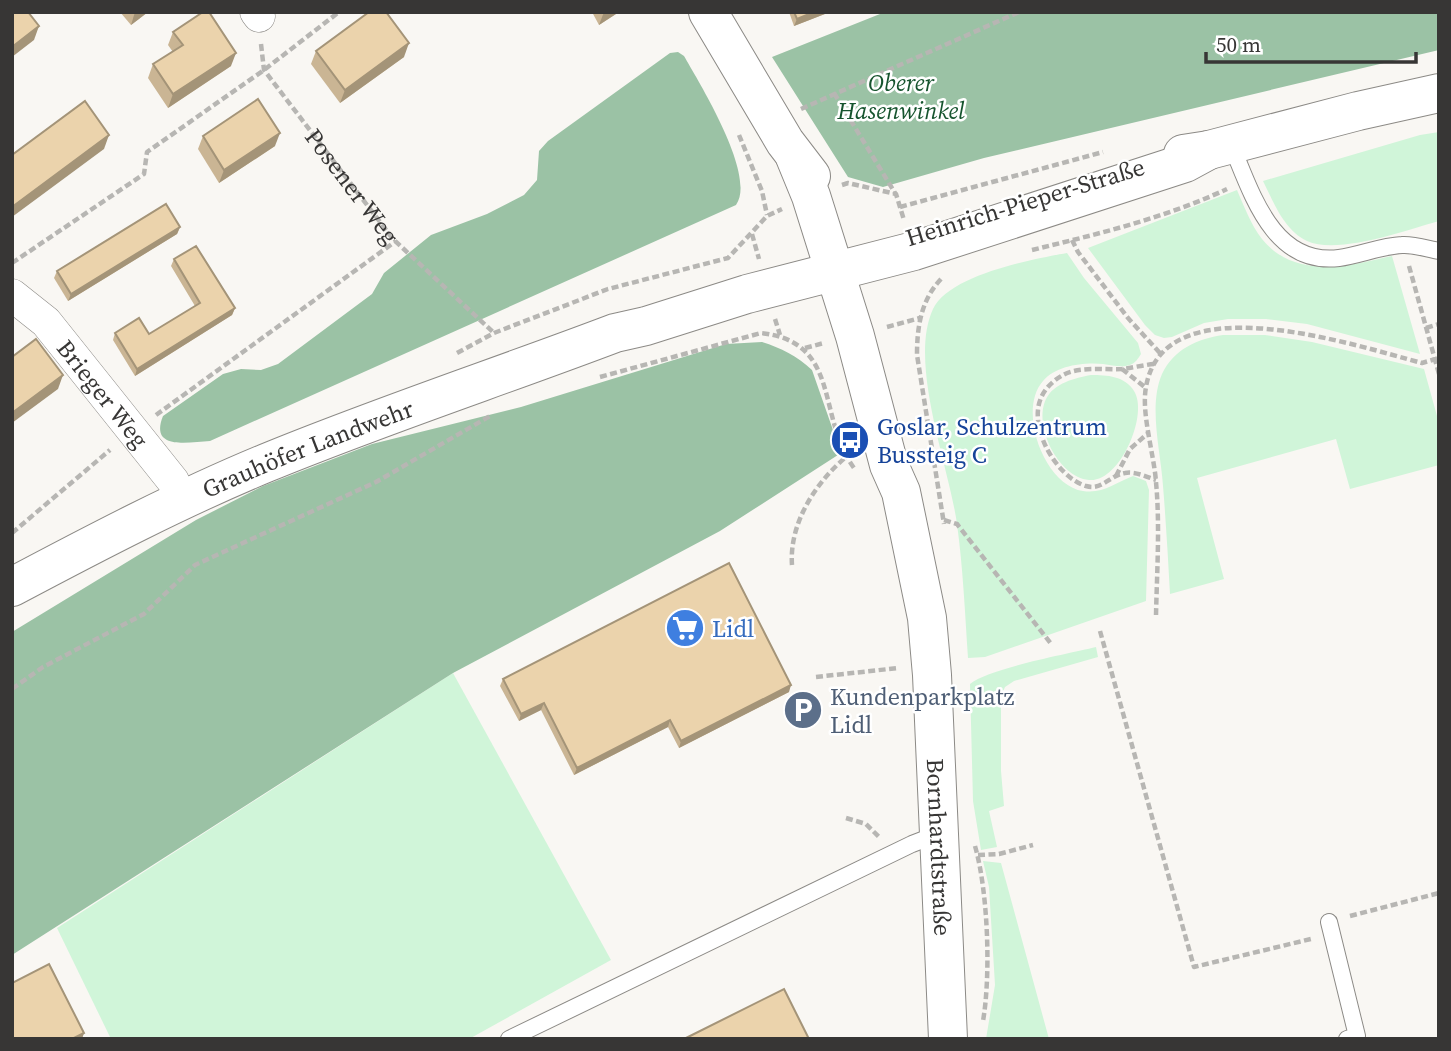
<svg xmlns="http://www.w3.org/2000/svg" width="1451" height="1051" font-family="'Source Serif 4',serif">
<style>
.green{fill:#d0f5d9}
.forest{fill:#9bc2a5}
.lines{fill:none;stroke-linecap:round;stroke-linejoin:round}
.service-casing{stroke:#8c8a86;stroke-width:18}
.minor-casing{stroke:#8c8a86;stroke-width:33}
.tertiary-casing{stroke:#8c8a86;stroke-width:40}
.path{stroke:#b7b6b3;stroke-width:4.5;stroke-dasharray:7 3.5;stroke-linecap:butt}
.service{stroke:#fff;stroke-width:16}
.minor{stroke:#fff;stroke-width:32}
.tertiary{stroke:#fff;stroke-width:38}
.wall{fill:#cab594}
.shaded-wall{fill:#a49478}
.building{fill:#ebd3ac;stroke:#a49478;stroke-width:2}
.labels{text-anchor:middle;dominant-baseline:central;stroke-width:5;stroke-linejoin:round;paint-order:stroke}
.park-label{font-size:24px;font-style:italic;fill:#16542e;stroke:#fff}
.street-label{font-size:24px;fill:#373635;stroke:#fff}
.transit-label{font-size:24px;fill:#164399;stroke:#fff;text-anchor:start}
.shop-label{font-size:24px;fill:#366cbe;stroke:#fff;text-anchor:start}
.service-label{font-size:24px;fill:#4e5e75;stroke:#fff;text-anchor:start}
</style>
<rect width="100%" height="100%" fill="#f9f7f3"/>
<g class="green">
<path d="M 1439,132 L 1439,221 C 1407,230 1338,255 1307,241 C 1284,230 1274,203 1263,181 L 1420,135 Z"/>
<path d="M 1237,190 C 1244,206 1251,225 1262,239 C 1296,280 1347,266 1392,256 L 1420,354 L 1307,324 L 1266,319 L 1228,319 L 1204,323 L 1172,337 L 1164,338 L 1155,335 L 1145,325 L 1088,248 Z"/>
<path d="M 1067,253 L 1084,278 L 1138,343 L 1141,354 C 1138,359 1135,363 1130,365 C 1121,368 1112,365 1103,364 C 1085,362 1056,365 1043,381 C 1017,410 1044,485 1083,491 C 1103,494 1115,483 1133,476 L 1146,481 L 1149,490 L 1146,601 L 985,657 L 968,658 C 965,613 963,568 957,524 C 949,466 908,363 933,309 C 949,275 1033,259 1067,253 Z"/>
<path d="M 1223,335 L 1265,335 L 1312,342 L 1424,369 L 1437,416 L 1439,416 L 1439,465 L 1350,489 L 1336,439 L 1197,478 L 1224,579 L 1170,594 C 1168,558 1166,522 1163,486 C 1161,453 1148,406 1162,374 C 1174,349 1197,339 1223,335 Z"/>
<path d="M 1091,375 C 1107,375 1125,376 1134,391 C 1149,414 1120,483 1089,480 C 1058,477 1033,425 1046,399 C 1054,383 1075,378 1091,375 Z"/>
<path d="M 1096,647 L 1098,657 L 1014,681 L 1005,687 L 1001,696 L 1001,771 L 1004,806 L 989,811 L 997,847 L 981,850 L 973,801 L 970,684 C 989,668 1068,654 1096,647 Z"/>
<polygon points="453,673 611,960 469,1039 111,1039 57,928"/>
<polygon points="983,861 1001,863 1049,1039 986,1039 995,985 989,887"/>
</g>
<g class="forest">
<polygon points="885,12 1439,12 1439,50 984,158 883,187 848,177 772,57"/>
<path d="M 678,52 L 684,56 C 700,84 757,176 736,205 L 210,441 C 189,442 149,451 163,416 L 223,374 L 241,369 L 261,370 L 278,364 L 372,294 L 384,273 L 431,235 L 487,214 L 524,195 L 537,180 L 539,151 L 548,141 L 670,53 Z"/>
<path d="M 762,342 C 781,348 797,356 812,370 L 841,453 L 720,531 L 453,673 L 12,955 L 12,632 L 196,520 L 263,486 L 372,444 L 521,407 L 726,344 Z"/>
</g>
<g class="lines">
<g class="service-casing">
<g id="service">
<path d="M 1231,144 C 1252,194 1273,266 1339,258 C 1360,255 1381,246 1402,245 C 1413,244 1428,249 1439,251"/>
<polyline points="1329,922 1357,1036 1347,1039"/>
<polyline points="509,1039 912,844 938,834"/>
</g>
</g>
<g class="minor-casing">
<g id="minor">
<polyline points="256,12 259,16"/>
<path id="s2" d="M 12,295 L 46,322 L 173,481 L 182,500"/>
</g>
</g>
<g class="tertiary-casing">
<g id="tertiary">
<polyline points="708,12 785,142 811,176"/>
<polyline points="1183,154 1209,150 1358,111 1439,93"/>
<path id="s3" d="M 795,157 L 811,196 L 855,336 L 889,465 L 901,492 L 927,618 L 932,675 L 948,1039"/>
<path id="s4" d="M 12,587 C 95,543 179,499 266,463 C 380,416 499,377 615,333 L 646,326 L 747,294 L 914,251 L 1185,163 L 1209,150"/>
</g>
</g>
<g class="path">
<path id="s1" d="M 261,44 L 264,70 L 393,239 L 494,333"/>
<polyline points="834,93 895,193"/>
<polyline points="801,109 1019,12"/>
<polyline points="739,135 762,191 767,215"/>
<polyline points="842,185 848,183 896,194 904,220"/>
<polyline points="900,207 1103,152"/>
<polyline points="752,234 759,259"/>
<polyline points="1072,240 1078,252 1128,318 1160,353"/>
<path d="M 1032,250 C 1098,234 1165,218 1227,189"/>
<polyline points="12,263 144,174 147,152 264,70 339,12"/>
<polyline points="1409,266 1439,374"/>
<path d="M 941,279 C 921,300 917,327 917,355 L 944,524"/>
<polyline points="775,319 780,335"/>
<polyline points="887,327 920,318"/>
<polyline points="1426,328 1439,324"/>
<polyline points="805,348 824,343"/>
<polyline points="457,353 494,333 608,289 728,258 767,216 782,209"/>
<path d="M 1154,364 C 1143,365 1132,368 1122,369 C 1103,370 1080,366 1063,375 C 1054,380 1045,388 1041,398 C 1028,427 1056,477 1086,486 C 1102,491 1110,475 1125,473 C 1135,471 1147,477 1156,480"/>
<polyline points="1122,369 1146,388"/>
<path d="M 600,377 L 761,333 C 842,342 816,416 854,468"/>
<polyline points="156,415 396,241"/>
<polyline points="1116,476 1130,449 1147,434"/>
<polyline points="944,520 957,524 1052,645"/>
<polyline points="12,533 110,450"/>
<path d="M 792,565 C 789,524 815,483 846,457"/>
<path d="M 1156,615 C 1157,571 1160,525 1156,482 C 1154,454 1141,413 1146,387 C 1164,281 1357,346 1422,363 L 1439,358"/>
<polyline points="1100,631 1194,967 1311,939"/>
<polyline points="816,677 898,668"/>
<polyline points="12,689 43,667 144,614 195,565 376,482 490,416"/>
<polyline points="846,818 866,824 879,837"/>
<path d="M 975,846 C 988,891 991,975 983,1021"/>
<polyline points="978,855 999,854 1033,845"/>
<polyline points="1350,916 1439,893"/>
</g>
<use href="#service" class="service"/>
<use href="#minor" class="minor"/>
<use href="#tertiary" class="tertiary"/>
</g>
<g class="wall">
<polygon points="120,12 148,12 131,25"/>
<polygon points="592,12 619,12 599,25"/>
<polygon points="789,12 830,12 794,26"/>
<polygon points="173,32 231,66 168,108 148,78 153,64 173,52 168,45"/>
<polygon points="316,51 404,57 340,103 311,64"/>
<polygon points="203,136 275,146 219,183 198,149"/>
<polygon points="180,227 177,234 68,301 54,278 57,271"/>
<polygon points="174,259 235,308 232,315 135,376 113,340 115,333 149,334 195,306 171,266"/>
<polygon points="503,679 789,692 679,748 668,727 574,775 541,710 519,721 500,686"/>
</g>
<g class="shaded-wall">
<polygon points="135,12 148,12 131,25"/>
<polygon points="604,12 619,12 599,25"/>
<polygon points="814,12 830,12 794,26 797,19"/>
<polygon points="39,26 34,40 12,57 12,47"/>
<polygon points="409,43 404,57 340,103 345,90"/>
<polygon points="236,53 231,66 168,108 173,94"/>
<polygon points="280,133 275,146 219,183 224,170"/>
<polygon points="109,135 104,149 12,217 12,207"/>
<polygon points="180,227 177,234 68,301 71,294"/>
<polygon points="235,308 232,315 135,376 137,369"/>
<polygon points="63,375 58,389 12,423 12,413"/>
<polygon points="791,685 789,692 679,748 681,741"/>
<polygon points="544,703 541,710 519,721 521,714"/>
<polygon points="670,720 668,727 574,775 577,768"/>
<polygon points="84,1033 82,1039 72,1039"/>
</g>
<g class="building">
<polygon points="12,12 28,12 39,26 12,47"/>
<polygon points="203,12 209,12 236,53 173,94 153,64 183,45 173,32"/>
<polygon points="369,12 386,12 409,43 345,90 316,51"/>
<polygon points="794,12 814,12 797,19"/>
<polygon points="258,99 280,133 224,170 203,136"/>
<polygon points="85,101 109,135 12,207 12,155"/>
<polygon points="166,204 180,227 71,294 57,271"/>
<polygon points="196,246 235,308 137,369 115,333 139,318 149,334 200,303 174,259"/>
<polygon points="36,339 63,375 12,413 12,357"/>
<polygon points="729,563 791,685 681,741 670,720 577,768 544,703 521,714 503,679"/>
<polygon points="49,964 84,1033 72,1039 12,1039 12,983"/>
<polygon points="784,989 809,1039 684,1039"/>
</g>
<defs>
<g id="bus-disc" transform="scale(2.0125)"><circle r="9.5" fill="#1a4fb4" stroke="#fff"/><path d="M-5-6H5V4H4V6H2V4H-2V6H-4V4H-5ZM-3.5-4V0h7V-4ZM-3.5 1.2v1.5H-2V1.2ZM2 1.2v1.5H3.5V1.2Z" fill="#fff"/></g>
<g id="supermarket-disc" transform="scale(2.0125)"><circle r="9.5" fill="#3f7fe0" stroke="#fff"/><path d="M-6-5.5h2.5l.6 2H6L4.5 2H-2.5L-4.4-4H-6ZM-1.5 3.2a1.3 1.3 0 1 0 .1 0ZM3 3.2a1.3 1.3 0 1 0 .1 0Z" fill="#fff"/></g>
<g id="parking-disc" transform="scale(2.0125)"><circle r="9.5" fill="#5c6f8a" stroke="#fff"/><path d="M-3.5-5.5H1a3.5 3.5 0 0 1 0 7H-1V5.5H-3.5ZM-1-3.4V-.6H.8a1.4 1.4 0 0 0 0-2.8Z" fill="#fff"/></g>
</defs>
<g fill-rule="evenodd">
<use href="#bus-disc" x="850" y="440"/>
<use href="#supermarket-disc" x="685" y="628"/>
<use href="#parking-disc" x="803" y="710"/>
</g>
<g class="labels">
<g class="park-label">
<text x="901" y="82">Oberer<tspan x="901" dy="28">Hasenwinkel</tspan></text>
</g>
<g class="street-label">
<text stroke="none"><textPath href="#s1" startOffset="172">Posener Weg</textPath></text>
<text transform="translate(1025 202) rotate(-17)">Heinrich-Pieper-Straße</text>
<text stroke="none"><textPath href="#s2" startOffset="135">Brieger Weg</textPath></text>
<text stroke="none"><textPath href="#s4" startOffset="327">Grauhöfer Landwehr</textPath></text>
<text stroke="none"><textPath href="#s3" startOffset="710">Bornhardtstraße</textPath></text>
</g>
<g class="transit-label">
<text x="877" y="426">Goslar, Schulzentrum<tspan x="877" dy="28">Bussteig C</tspan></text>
</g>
<g class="shop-label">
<text x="712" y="628">Lidl</text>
</g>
<g class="service-label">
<text x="830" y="696">Kundenparkplatz<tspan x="830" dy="28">Lidl</tspan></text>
</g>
</g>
<rect width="1451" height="1051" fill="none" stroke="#373635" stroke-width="28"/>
<path d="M1206 52v10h210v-10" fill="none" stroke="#373635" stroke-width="3.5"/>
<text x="1216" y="52" font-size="21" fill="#373635" stroke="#ffffff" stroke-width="5" paint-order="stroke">50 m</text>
</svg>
